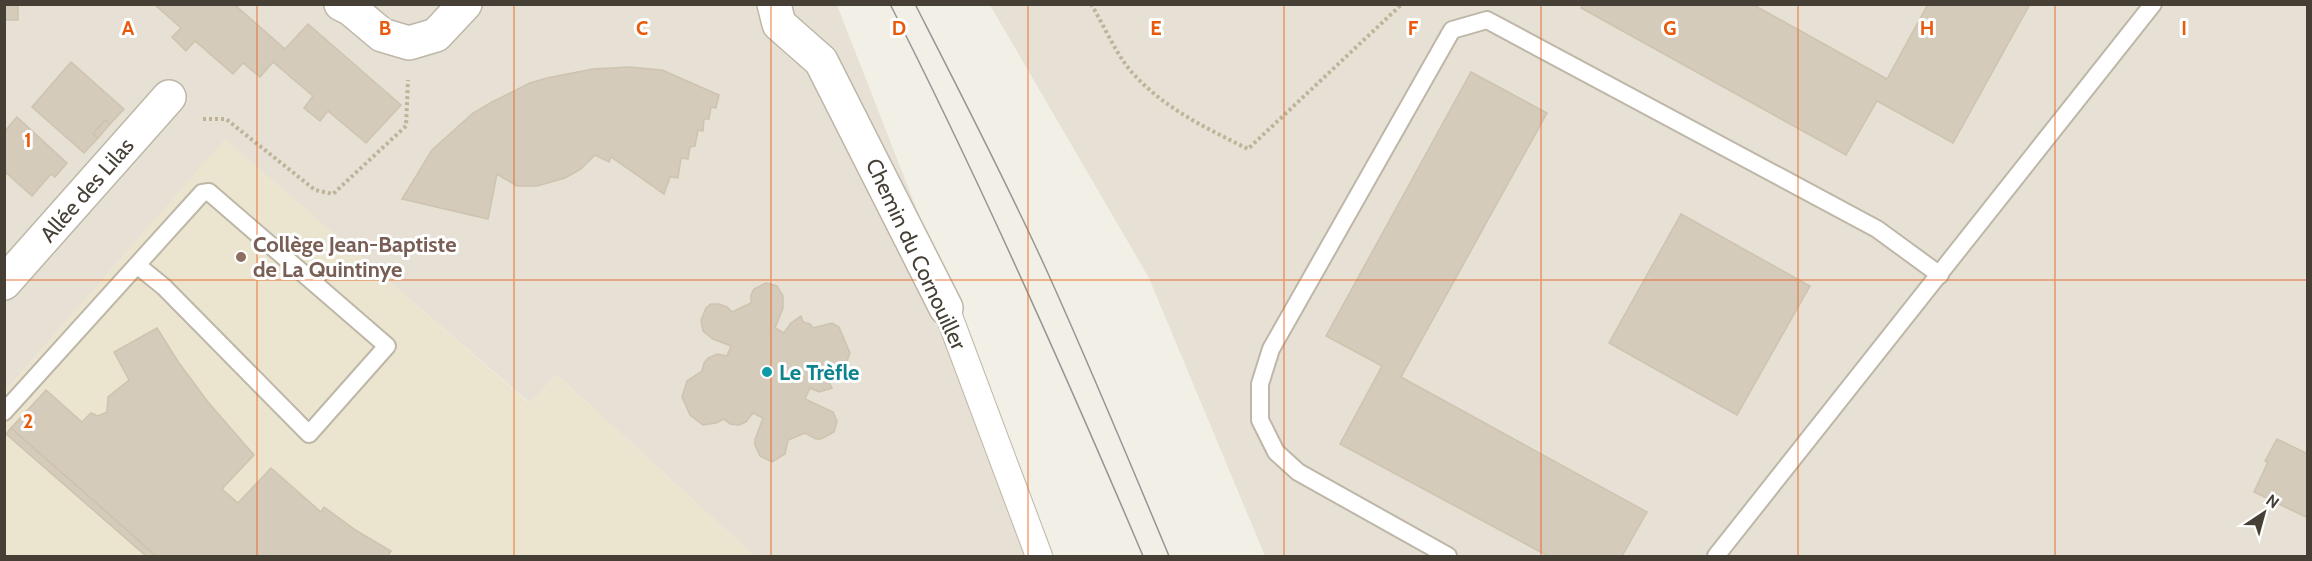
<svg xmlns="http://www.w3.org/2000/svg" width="2312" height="561" font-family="Cabin,sans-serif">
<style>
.residential{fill:#e6e1d4}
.education{fill:#ebe5d0}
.building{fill:#d4cbbb;stroke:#cec3af;stroke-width:1.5}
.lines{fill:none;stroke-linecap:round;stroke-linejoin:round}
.service-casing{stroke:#beb7a8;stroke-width:20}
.pedestrian-casing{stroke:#beb7a8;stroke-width:28}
.minor-casing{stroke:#beb7a8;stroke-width:36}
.path{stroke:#bfb39a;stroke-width:4;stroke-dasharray:3 3;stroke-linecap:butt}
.service{stroke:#fff;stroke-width:16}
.pedestrian{stroke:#fff;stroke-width:26}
.minor{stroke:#fff;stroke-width:33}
.tram{stroke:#959595;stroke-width:1.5}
.grid{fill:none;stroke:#e8590c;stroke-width:1.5;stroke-opacity:0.55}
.education-dot{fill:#8d6e63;stroke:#fff;stroke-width:2}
.culture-dot{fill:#0f9aa8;stroke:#fff;stroke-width:2}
.labels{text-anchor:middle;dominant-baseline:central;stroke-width:6;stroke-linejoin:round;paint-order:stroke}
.street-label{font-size:22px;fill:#453f35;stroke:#fff}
.education-label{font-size:22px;font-weight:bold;fill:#785e54;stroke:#fff;text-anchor:start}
.culture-label{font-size:22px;font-weight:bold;fill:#0d838f;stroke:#fff;text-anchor:start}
.grid-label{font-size:20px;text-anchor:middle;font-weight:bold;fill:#e8590c;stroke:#fff;stroke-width:6;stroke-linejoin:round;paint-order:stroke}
</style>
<rect width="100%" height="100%" fill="#f2efe6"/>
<g class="residential">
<polygon points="5,5 837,5 1052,556 754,556 557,375 530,403 225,140 5,391"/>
<polygon points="990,5 2307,5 2307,556 1265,556 1149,278"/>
</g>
<polygon class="education" points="225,139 529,403 557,375 754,556 5,556 5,391"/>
<g class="building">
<rect x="4" y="4" width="14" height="16"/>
<polygon points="154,4 234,4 285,49 308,24 401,105 366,143 328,111 320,121 304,108 313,96 273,62 260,77 243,63 233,74 195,41 186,51 172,37 181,28"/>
<polygon points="1583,4 1752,4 1887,79 1928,4 2030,4 1953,143 1877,101 1846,155 1581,8"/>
<polygon points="71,62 124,109 110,124 105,120 93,134 98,138 84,153 32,107"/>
<polygon points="629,67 662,70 719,95 716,108 711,107 709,119 704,119 703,131 698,130 695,146 690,147 688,159 681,158 678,178 670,177 664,194 611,157 609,162 595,155 581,169 565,178 537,186 517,186 497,174 488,219 402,199 432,150 473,113 492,102 530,83 547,78 593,69"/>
<polygon points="1471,72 1547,113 1401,377 1647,512 1622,556 1548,556 1340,444 1382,366 1326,336"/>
<polygon points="17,117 67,163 55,177 51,174 32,196 4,171 4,132"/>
<polygon points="105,120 110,124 98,138 93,134"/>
<polygon points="1681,214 1810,286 1737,415 1609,343"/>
<polygon points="766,283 777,286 783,296 783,308 775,328 784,333 791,323 801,316 803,322 810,324 813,328 832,323 839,327 850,353 846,364 834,369 834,377 829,382 832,388 819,392 810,388 805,399 833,412 837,421 834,432 821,439 816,439 805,433 788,440 785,454 772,462 760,456 755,445 755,440 763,418 753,413 746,422 739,425 730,424 724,419 716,423 703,425 690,415 682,397 687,381 702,371 704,363 708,358 717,354 727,356 731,346 713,339 703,331 701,320 706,308 711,304 719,304 727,307 732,312 751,303 751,295 754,289"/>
<polygon points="157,328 179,363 208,402 254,455 222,489 238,503 271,468 321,512 324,507 357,531 391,551 388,556 156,556 11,428 46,390 82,422 91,413 98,416 107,412 108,397 129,380 114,352"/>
<polygon points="11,428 156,556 146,556 6,434"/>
<polygon points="2277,439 2308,454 2308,518 2254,492 2268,462 2265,461"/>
</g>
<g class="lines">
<g class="service-casing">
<g id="service">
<polyline points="4,412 202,193 209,192 387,346 309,434 164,287 137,265"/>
<polyline points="1448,556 1298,472 1276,452 1260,420 1260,384 1271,349 1452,30 1487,20 1877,229 1940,275"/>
<polyline points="1716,556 2153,4"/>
</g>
</g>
<g class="pedestrian-casing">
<polyline id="pedestrian" points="946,308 1039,556"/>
</g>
<g class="minor-casing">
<g id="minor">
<polyline points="341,4 351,9 382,35 409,43 436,35 465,4"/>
<polyline points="774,4 779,24 821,61 946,308"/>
<polyline points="4,283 169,97"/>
</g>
</g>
<g class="path">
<path d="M 1091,4 C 1103,24 1113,47 1126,65 C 1157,105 1204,127 1248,149 L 1402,4"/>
<polyline points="203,119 226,119 315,190 333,194 406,126 408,80"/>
</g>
<use href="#service" class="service"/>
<use href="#pedestrian" class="pedestrian"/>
<use href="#minor" class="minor"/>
<g class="tram">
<path d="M 890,4 C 982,185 1064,370 1143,556"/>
<path d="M 915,4 C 960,92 1005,179 1046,269 C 1089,364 1129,460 1169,556"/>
</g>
</g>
<path class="grid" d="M 257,4 L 257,556M 514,4 L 514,556M 771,4 L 771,556M 1028,4 L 1028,556M 1284,4 L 1284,556M 1541,4 L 1541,556M 1798,4 L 1798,556M 2055,4 L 2055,556M 4,280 L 2308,280"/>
<circle class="education-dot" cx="241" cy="257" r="6"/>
<circle class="culture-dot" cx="767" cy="372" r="6"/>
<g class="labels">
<g class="street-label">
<text transform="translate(87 190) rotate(-49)">Allée des Lilas</text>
<text transform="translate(916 254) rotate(65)">Chemin du Cornouiller</text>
</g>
<g class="education-label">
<text x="253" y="244">Collège Jean-Baptiste<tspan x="253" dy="25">de La Quintinye</tspan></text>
</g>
<g class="culture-label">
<text x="779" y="372">Le Trèfle</text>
</g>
</g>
<g class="grid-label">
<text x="128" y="35">A</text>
<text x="385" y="35">B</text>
<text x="642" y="35">C</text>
<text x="899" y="35">D</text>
<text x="1156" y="35">E</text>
<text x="1413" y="35">F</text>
<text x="1670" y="35">G</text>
<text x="1927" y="35">H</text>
<text x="2184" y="35">I</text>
<text x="28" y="147">1</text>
<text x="28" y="428">2</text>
</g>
<rect width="2312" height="561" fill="none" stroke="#453f35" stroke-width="12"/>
<g transform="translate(2264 513) rotate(36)" stroke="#ffffff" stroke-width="4.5" paint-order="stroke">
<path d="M0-4.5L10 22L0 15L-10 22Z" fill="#453f35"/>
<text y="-9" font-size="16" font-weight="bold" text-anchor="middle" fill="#453f35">N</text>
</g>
</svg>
